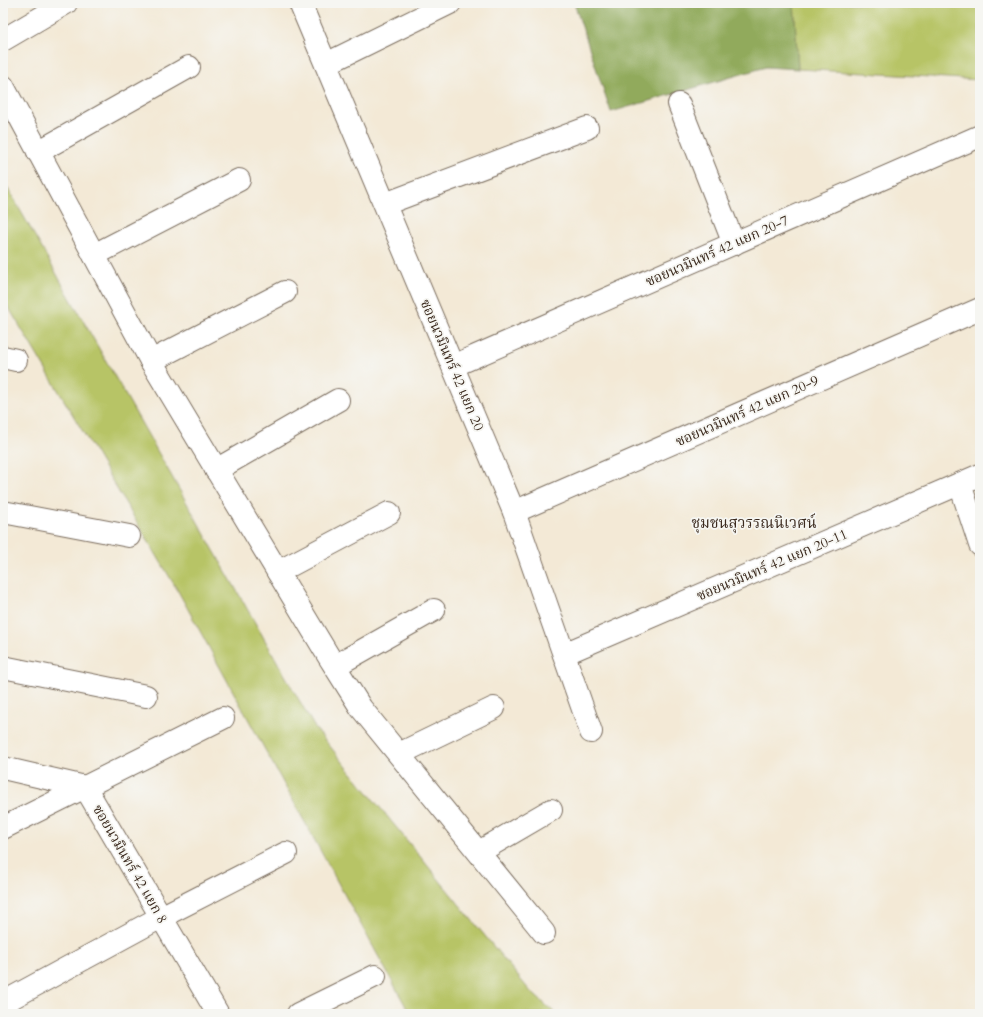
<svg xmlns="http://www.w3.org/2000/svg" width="983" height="1017" font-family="Cardo,'Noto Serif Thai',serif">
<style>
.green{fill:#b7c466;stroke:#797742}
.forest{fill:#91aa5b;stroke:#666a3c}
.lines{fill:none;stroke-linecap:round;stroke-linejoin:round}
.minor-casing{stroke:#7b6d5e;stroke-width:24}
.minor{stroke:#fff;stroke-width:22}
.labels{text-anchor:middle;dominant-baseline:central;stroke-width:3.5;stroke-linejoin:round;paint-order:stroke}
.street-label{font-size:14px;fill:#3b2a1e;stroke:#f6f6f2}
.neighbourhood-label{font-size:15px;fill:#3b2a1e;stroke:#f6f6f2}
</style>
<rect width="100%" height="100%" fill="#f6f6f2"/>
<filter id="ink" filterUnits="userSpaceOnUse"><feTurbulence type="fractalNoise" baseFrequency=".025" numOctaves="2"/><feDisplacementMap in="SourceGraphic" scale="8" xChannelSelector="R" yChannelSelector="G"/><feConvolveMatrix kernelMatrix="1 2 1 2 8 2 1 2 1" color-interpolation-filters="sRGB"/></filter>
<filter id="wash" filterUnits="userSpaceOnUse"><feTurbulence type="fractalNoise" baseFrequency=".012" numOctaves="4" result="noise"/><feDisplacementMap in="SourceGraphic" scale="16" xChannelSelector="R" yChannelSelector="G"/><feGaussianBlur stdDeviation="0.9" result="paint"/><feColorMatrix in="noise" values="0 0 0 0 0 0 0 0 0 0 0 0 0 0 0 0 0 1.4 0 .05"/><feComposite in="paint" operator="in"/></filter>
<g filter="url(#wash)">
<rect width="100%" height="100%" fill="#f3e9d6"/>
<g class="green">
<polygon points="794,3 980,3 980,80 798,69"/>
<polygon points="3,180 315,728 530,991 556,1014 410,1014 178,591 3,298"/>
</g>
<polygon class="forest" points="574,3 794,3 798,69 766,67 611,112"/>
</g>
<g filter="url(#ink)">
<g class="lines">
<g class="minor-casing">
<g id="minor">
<polyline points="300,3 514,512 591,732"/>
<polyline points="3,40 66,3"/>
<polyline points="326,64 450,3"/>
<polyline points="3,86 151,361 329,657 361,708 544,933"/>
<polyline points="679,104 734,244"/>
<polyline points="38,152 189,67"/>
<polyline points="385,204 587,128"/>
<polyline points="94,255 239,180"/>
<polyline points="3,357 16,360"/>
<polyline points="151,361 285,292"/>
<polyline points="453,366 980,136"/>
<polyline points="216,470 338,400"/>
<polyline points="960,484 980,545"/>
<polyline points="3,512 129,536"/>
<polyline points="514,512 980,309"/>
<polyline points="278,572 389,513"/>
<polyline points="564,654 980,475"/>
<polyline points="335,666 434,610"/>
<polyline points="3,667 146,696"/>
<polyline points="399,754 494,708"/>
<polyline points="3,768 85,787 218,1014"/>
<polyline points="3,828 223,718"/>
<polyline points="479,852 551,810"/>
<polyline points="6,1001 161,917 286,853"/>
<polyline points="298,1014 375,976"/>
</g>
</g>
<use href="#minor" class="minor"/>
</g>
</g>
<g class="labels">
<g class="street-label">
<text transform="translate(717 251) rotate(-24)">ซอยนวมินทร์ 42 แยก 20-7</text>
<text transform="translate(452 365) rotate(67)">ซอยนวมินทร์ 42 แยก 20</text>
<text transform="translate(747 411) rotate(-24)">ซอยนวมินทร์ 42 แยก 20-9</text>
<text transform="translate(772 565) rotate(-23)">ซอยนวมินทร์ 42 แยก 20-11</text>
<text transform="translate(130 864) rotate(60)">ซอยนวมินทร์ 42 แยก 8</text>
</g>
<g class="neighbourhood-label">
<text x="754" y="523">ชุมชนสุวรรณนิเวศน์</text>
</g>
</g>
<rect width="983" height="1017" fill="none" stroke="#f6f6f2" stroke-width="16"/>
</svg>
